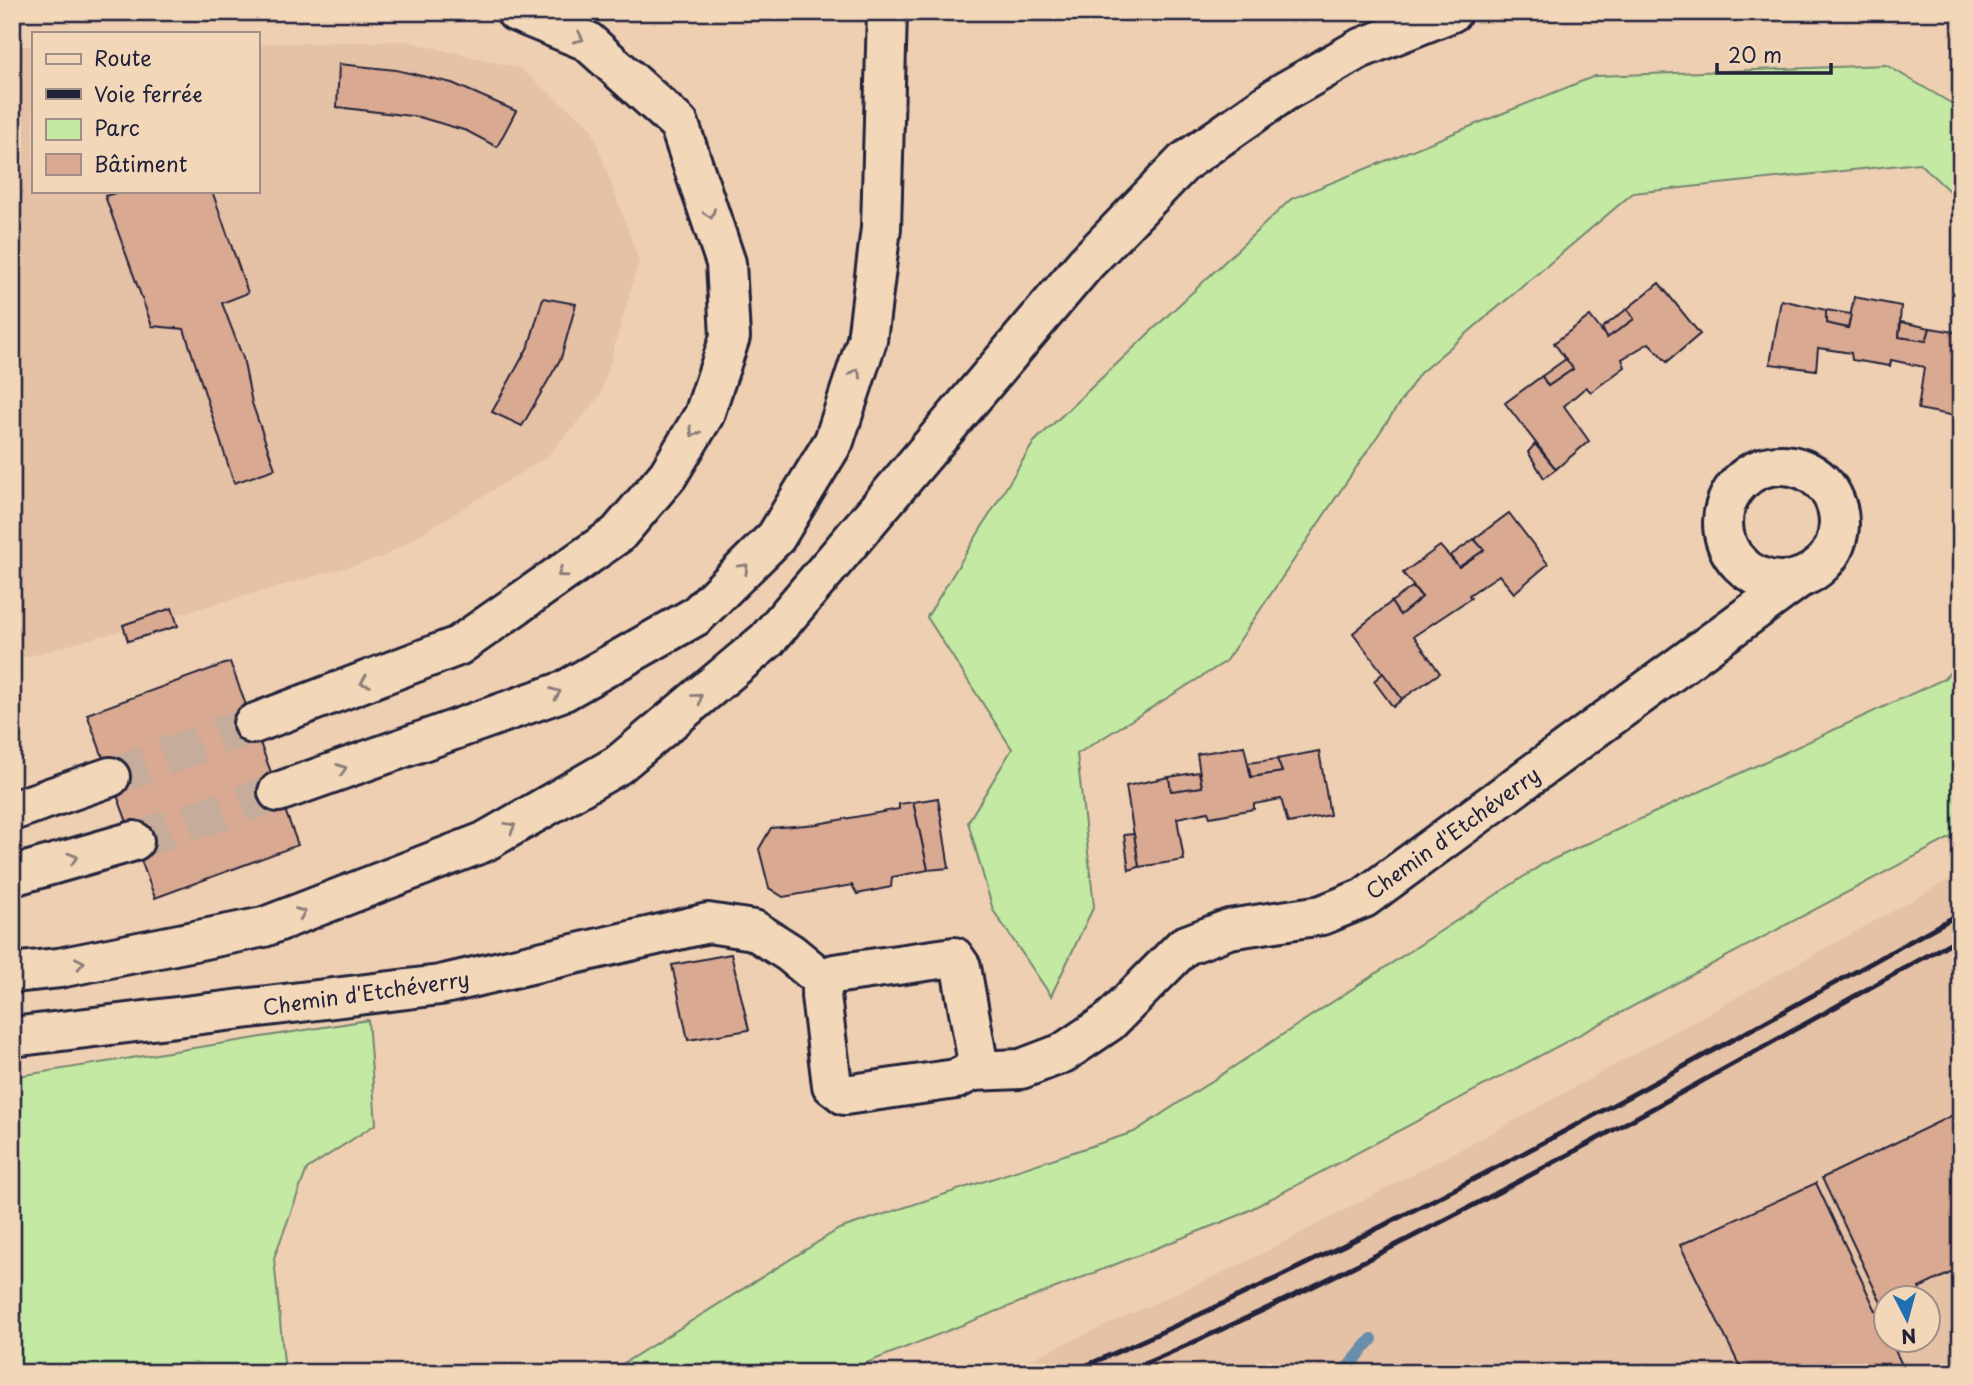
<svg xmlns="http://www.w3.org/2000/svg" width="1973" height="1385" font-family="'Playpen Sans',sans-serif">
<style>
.built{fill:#e5c1a6;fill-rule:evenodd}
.green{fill:#c4e9a3;stroke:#73866f;stroke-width:2}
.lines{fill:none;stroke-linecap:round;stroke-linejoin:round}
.stream{stroke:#688eac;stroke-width:12}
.building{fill:#daa991;stroke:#22223b;stroke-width:2}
.highway-tunnel{stroke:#c6ac9a;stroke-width:38;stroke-dasharray:38 19;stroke-linecap:butt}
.minor-casing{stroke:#22223b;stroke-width:44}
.highway-casing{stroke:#22223b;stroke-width:44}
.minor{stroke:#f2d7b9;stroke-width:38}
.highway{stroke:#f2d7b9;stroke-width:38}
.rail{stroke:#22223b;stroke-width:5}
.oneway{stroke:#8a7c7a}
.labels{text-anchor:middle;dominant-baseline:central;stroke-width:5;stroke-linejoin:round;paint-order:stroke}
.street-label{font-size:21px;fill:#22223b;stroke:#f2d7b9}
</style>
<rect width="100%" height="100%" fill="#efcfb2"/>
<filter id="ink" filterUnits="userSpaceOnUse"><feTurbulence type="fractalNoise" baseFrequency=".0143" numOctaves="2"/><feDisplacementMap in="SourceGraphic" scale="14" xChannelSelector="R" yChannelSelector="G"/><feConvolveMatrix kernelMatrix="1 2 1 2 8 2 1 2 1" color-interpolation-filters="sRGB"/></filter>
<g filter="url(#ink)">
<g class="built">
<polygon points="405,41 519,68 591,127 639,261 600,396 547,457 383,557 12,661 12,46 33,46 33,191 257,191 257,44"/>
<path d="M 1961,873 L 1961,1373 L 1000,1373 L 1248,1261 L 1512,1122 ZM 1885,1298 L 1927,1298 L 1927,1340 L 1885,1340 Z"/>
</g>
<g class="green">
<polygon points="1886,65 1961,109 1961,202 1919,163 1633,193 1420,373 1225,662 1077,754 1094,906 1051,996 993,910 968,822 1012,749 927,617 1034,442 1291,199 1595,76"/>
<polygon points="1961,660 1961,832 1240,1215 841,1373 608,1373 839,1229 1134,1132 1543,864 1944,679"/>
<polygon points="368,1020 376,1124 307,1169 274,1258 285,1373 12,1373 12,1077"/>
</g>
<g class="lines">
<polyline class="stream" points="1343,1373 1372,1339"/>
</g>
<g class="building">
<polygon points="339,64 396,70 452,83 516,111 497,147 467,131 419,117 337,107"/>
<polygon points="122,191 212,191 248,293 222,303 243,358 252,403 275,469 234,483 184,329 152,326 105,196"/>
<polygon points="1659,283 1700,334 1667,362 1649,343 1622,359 1625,367 1591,392 1586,387 1564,406 1589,441 1556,469 1505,403 1542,376 1548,386 1573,369 1554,343 1590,316 1607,338 1634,319 1627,309"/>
<polygon points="1854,297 1901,306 1899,337 1926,341 1930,328 1961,333 1961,417 1918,409 1924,367 1891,360 1890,366 1852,360 1851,353 1818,348 1816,370 1770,364 1781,300 1826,310 1826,323 1848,328"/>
<polygon points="543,298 576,304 561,358 522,426 492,412 529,345"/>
<polygon points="1627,309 1634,319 1607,338 1602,328"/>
<polygon points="1826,310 1851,314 1848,328 1826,323"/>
<polygon points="1901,322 1930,328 1926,341 1899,337"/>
<polygon points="1566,359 1573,369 1548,386 1542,376"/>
<polygon points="1535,444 1556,469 1544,478 1528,452"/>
<polygon points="1509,513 1548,564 1514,593 1499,575 1469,595 1471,598 1414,636 1440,673 1402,699 1353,633 1391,602 1400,615 1422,597 1403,573 1440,546 1459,567 1484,550 1474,539"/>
<polygon points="1474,539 1484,550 1459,567 1450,556"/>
<polygon points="1412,587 1422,597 1400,615 1391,602"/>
<polygon points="172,608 178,626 128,641 123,625"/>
<polygon points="230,662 298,845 155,898 87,714"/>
<polygon points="1383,673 1402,699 1393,707 1374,681"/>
<polygon points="1244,746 1251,777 1282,772 1277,759 1319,751 1330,815 1288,823 1281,799 1254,804 1254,809 1210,817 1208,812 1177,818 1184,860 1139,867 1126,786 1169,777 1171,791 1202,787 1197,754"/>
<polygon points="1277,759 1282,772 1251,777 1248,763"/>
<polygon points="1199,772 1202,787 1171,791 1169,777"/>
<polygon points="938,798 949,868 928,870 913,802"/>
<polygon points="913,802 928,870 892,877 891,887 857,894 852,885 783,897 769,888 759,849 771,828 817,824 899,809 899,804"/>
<polygon points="1134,834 1139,867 1129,870 1124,835"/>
<polygon points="731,954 749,1030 688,1040 672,965"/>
<polygon points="1961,1111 1961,1268 1919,1288 1923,1298 1885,1298 1885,1311 1822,1178"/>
<polygon points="1816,1183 1885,1330 1885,1340 1890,1340 1906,1373 1743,1373 1680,1245"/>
</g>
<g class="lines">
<g class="highway-tunnel">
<polyline points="110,777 253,724"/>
<polyline points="134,841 278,792"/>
</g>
<g class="minor-casing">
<g id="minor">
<circle cx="1781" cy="523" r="58"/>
<polygon points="954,957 961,967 977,1057 972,1071 956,1079 845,1095 832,1085 821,996 824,981 834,974"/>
<polyline points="12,1037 440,985 708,923 754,930 790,953 824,981"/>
<polyline points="972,1071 1021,1069 1063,1053 1109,1022 1184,946 1229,929 1322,915 1364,898 1798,579"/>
</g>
</g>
<g class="highway-casing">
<g id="highway">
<polyline points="253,724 458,646 618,534 668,475 704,415 730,337 726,263 679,124 587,41 516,12"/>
<polyline points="278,792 564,691 696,616 776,537 834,441 867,340 881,228 887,12"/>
<polyline points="12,811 110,777"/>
<polyline points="12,876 134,841"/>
<polyline points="12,973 59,968 264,927 484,842 618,765 767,640 1086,263 1184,162 1284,92 1359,49 1452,12"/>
</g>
</g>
<use href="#minor" class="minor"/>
<use href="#highway" class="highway"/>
<g class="rail">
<path d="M 1069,1373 C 1377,1241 1668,1076 1961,913"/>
<path d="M 1123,1373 C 1413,1250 1686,1089 1961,937"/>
</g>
</g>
<defs><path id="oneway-chevron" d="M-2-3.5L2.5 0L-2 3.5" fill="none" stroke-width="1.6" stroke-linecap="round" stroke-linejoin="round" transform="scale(1.75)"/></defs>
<g class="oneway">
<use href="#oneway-chevron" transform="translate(579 38) rotate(25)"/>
<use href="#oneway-chevron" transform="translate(710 214) rotate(71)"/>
<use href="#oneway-chevron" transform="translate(856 373) rotate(-72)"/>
<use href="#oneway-chevron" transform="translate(694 432) rotate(121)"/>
<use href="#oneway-chevron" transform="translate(744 568) rotate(-45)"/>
<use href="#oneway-chevron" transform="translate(562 573) rotate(145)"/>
<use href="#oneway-chevron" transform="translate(365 682) rotate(159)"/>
<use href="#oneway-chevron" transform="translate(556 693) rotate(-21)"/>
<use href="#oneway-chevron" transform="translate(698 698) rotate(-40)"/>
<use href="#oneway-chevron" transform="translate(342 769) rotate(-19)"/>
<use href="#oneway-chevron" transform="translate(511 827) rotate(-30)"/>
<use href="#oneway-chevron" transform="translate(73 858) rotate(-16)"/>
<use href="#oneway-chevron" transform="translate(301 913) rotate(-21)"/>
<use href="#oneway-chevron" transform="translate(80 963) rotate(-11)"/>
</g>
</g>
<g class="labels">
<g class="street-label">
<text transform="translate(1452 832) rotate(-36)">Chemin d'Etchéverry</text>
<text transform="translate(366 992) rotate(-8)">Chemin d'Etchéverry</text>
</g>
</g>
<rect width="1973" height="1385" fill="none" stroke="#f2d7b9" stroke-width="42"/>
<rect x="21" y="21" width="1931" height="1343" fill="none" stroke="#22223b" stroke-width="2.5" filter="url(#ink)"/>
<rect x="32" y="32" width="228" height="161" fill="#f2d7b9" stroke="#9f8f87" stroke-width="2"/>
<rect x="46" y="54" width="35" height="10" fill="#f2d7b9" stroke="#9f8f87" stroke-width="2"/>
<text x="94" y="66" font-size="21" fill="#22223b">Route</text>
<rect x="46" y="89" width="35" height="10" fill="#22223b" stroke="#9f8f87" stroke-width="2"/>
<text x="94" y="102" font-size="21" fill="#22223b">Voie ferrée</text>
<rect x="46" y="119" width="35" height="21" fill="#c4e9a3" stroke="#9f8f87" stroke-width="2"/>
<text x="94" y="136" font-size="21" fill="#22223b">Parc</text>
<rect x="46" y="154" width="35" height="21" fill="#daa991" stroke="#9f8f87" stroke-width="2"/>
<text x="94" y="172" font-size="21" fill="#22223b">Bâtiment</text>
<g transform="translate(1907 1319) rotate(174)"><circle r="33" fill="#f2d7b9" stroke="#9f8f87" stroke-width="2"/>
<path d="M0-5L12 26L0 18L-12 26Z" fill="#1f6fb2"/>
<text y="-10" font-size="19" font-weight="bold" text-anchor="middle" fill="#22223b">N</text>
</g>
<path d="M1717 63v10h114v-10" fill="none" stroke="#22223b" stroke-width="3.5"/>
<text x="1728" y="63" font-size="21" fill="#22223b" stroke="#f2d7b9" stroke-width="5" paint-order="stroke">20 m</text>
</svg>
